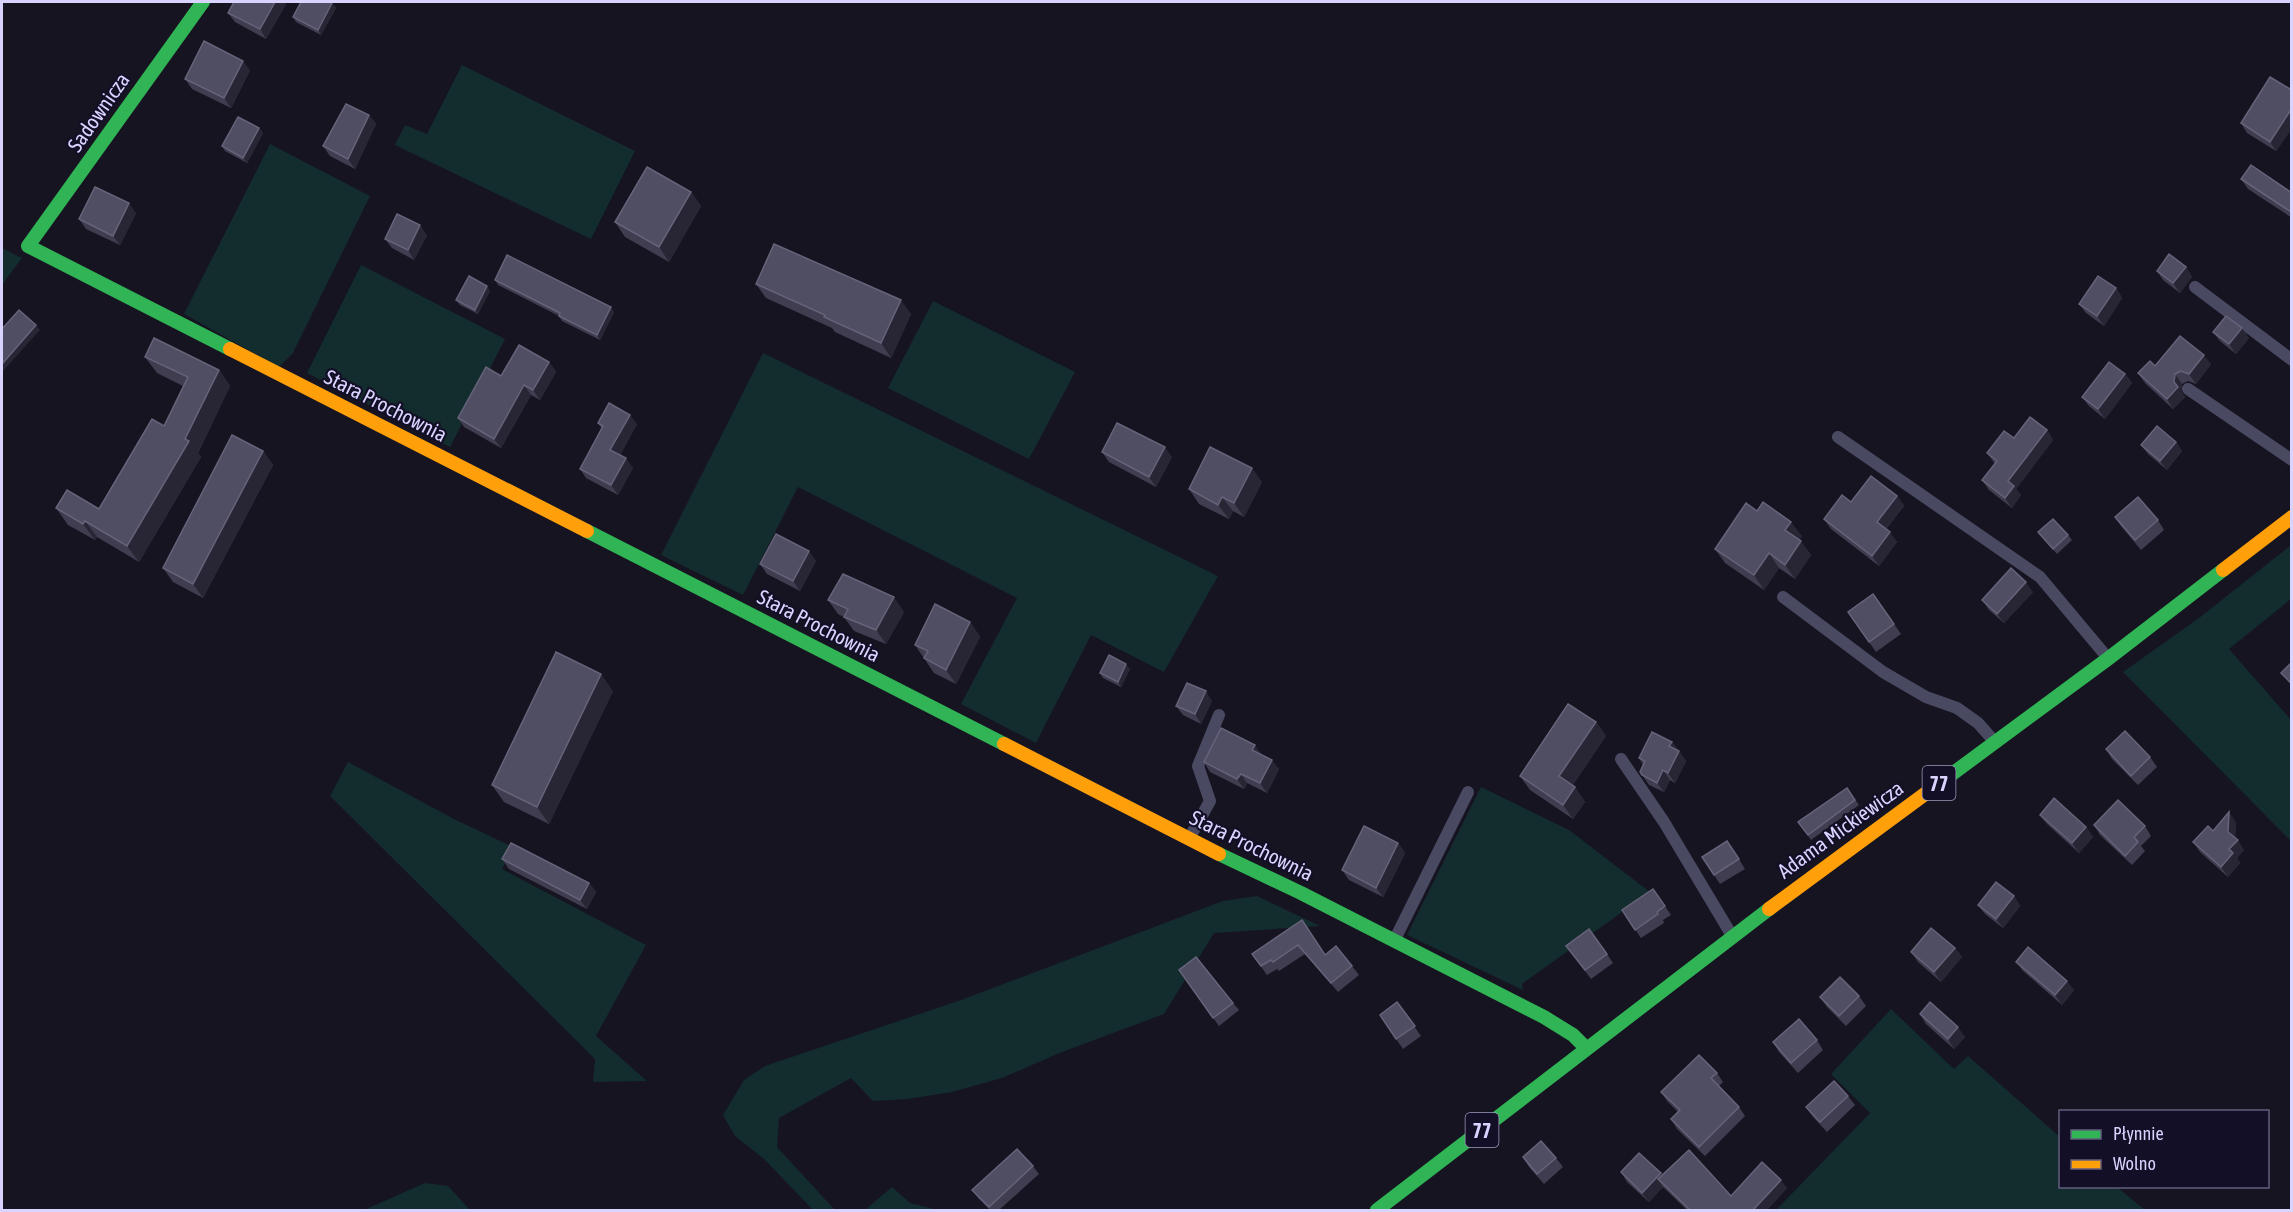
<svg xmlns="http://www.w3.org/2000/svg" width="2293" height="1212" font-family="'Asap Condensed',sans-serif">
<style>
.green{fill:#132c2d}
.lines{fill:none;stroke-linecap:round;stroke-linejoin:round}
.lane{stroke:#4a4962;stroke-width:12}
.fast{stroke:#30b455;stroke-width:14}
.slow{stroke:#ff9f0a;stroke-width:14}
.wall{fill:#403d50}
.shaded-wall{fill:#282635}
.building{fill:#504e63;stroke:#66637b;stroke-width:1.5}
.labels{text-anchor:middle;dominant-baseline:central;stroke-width:4.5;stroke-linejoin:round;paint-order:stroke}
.shield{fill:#130f26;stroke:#9e99be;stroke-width:1.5}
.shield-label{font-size:20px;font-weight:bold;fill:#d9d4ff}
.street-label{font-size:21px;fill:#d9d4ff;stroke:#130f26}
</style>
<rect width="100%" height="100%" fill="#161421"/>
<g class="green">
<polygon points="462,65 635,151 591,239 395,145 405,125 427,134"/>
<polygon points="270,144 370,196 293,353 279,367 184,314"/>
<polygon points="2,248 22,258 2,285"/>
<polygon points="361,265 505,339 450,447 307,373"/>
<polygon points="933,301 1075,372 1029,459 888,388"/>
<polygon points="763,353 1218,576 1164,672 1091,635 1036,743 961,704 1017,598 798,487 743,595 661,555"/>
<polygon points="2291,545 2291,599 2229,649 2291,720 2291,841 2123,672 2199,618"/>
<polygon points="348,762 456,820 513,847 502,869 646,945 596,1036 647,1081 593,1082 595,1059 330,796"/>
<polygon points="1481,787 1569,830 1650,892 1522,984 1523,990 1407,935"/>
<polygon points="1257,896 1320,926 1214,933 1164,1014 1062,1052 1002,1078 952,1092 908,1099 873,1101 851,1078 779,1118 777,1147 835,1210 813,1210 764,1159 735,1136 723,1115 744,1080 765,1066 961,1000 1223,901"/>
<polygon points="1891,1009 1954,1069 1968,1056 2060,1137 2060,1186 2117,1187 2145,1210 1776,1210 1870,1113 1831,1074"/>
<polygon points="425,1183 448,1186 470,1210 364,1210"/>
<polygon points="892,1187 910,1203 938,1210 865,1210"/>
</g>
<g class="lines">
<g class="lane">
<polyline points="2195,287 2292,360"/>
<polyline points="2188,389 2292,460"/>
<polyline points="1838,437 2040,577 2107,657"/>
<polyline points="1783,597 1883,672 1926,697 1957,708 1978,723 1994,741"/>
<polyline points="1621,759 1664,822 1731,934"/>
<polyline points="1190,837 1210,801 1198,766 1219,715"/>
<polyline points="1395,939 1468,792"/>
</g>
<g class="fast">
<polyline points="203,2 28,246 230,349"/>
<polyline points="587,531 1004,744"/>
<polyline points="1929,791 2109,658 2223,570"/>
<polyline points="1219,854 1301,893 1544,1017 1573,1035 1586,1048"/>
<polyline points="1377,1210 1769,909"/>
</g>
<g class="slow">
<polyline points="230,349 587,531"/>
<polyline points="2223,570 2292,517"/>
<polyline points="1004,744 1219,854"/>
<polyline points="1769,909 1929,791"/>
</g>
</g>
<g class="wall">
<polygon points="332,3 336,8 321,35 296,22 293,17"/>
<polygon points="286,4 266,39 235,22 228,13"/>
<polygon points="250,70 231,108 192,89 185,79"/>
<polygon points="2292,86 2292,128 2276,151 2247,133 2241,123 2290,89"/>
<polygon points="369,115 376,124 355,169 330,156 323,146"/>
<polygon points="259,128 263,133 247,163 225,151 222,146"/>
<polygon points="2241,179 2292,193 2292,218 2248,189"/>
<polygon points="691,192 701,206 669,262 625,237 615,222"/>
<polygon points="136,213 120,245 86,229 79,219"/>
<polygon points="427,235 414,260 392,248 385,239"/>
<polygon points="2186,267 2192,277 2180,293 2163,280 2157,271"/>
<polygon points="495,280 614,312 600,340 562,321 559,316 498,285"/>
<polygon points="756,284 911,314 891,358 835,332 832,328 766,298"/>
<polygon points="2116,288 2122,298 2104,326 2086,313 2079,304"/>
<polygon points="490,291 478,314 460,305 456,300"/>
<polygon points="2213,332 2249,338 2236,354 2220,341"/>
<polygon points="145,357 219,370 230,386 198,453 201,457 139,562 97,537 95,540 68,525 56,508 99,509 164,426 183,386 157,373"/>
<polygon points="549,362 556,372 540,400 531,395 501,448 464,427 458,418 501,376"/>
<polygon points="2211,364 2196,384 2188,381 2182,384 2181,391 2185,397 2173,409 2145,383 2138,373 2155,366"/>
<polygon points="2125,374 2132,383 2105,419 2089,406 2082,397"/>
<polygon points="598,423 637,424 620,455 633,468 618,495 586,478 580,469 602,429"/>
<polygon points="2047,430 2053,440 2016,489 2021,495 2012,508 1989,490 1982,480 1995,464 1987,453 2014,438"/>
<polygon points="2176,442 2182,451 2167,470 2148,454 2141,445"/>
<polygon points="263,451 273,465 203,598 173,582 163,568"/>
<polygon points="1102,452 1172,457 1156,487 1109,462"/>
<polygon points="1262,482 1244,517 1233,511 1229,519 1199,504 1189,489"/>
<polygon points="1897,496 1904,506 1886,529 1897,542 1879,566 1831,529 1824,519 1851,502"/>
<polygon points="1757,511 1802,536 1799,540 1811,555 1795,579 1779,568 1764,590 1725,563 1715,549"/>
<polygon points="2115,517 2158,520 2164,530 2141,550 2121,526"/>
<polygon points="2038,532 2068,535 2072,540 2057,554"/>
<polygon points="816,561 800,591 767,574 760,564"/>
<polygon points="2033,592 2004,623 1989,610 1982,600"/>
<polygon points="1873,594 1901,634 1876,652 1848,612"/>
<polygon points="828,600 904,612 886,644 854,631 844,617 838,614"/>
<polygon points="970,622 980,637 956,684 934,673 915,645"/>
<polygon points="2292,662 2292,686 2281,673"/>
<polygon points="1130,669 1121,687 1103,678 1100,673"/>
<polygon points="613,691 549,824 504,802 492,785"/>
<polygon points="1212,701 1201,724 1183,715 1176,706"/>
<polygon points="1596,722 1606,736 1572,786 1575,787 1585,802 1573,819 1530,790 1520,776"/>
<polygon points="1672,742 1686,761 1675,783 1670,780 1664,792 1649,785 1640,772 1643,765 1639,758"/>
<polygon points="2106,749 2150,757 2157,767 2138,785 2112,759"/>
<polygon points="1261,754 1279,769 1267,793 1247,783 1244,789 1210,772 1204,762"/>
<polygon points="1847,788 1859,805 1811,840 1798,822"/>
<polygon points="2040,815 2086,827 2093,837 2079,853 2047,824"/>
<polygon points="2236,822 2235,838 2244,850 2237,858 2240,863 2228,877 2200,852 2193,842 2213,831"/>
<polygon points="2094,825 2145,826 2151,836 2141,846 2145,851 2132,865 2100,835"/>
<polygon points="1398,843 1405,853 1383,897 1349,880 1342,870"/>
<polygon points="1734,851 1745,869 1720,884 1714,875"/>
<polygon points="502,859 589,883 596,892 587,909 509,869"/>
<polygon points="1653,889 1671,915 1663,920 1664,923 1641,938 1622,910"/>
<polygon points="2014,896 2020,906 2003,928 1985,914 1978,905"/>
<polygon points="1302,920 1325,955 1352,966 1359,975 1338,992 1305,954 1279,971 1277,969 1267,975 1252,954"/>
<polygon points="1566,946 1607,954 1613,963 1591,979"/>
<polygon points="1955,948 1962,957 1941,982 1918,962 1911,952"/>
<polygon points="2016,962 2074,990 2062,1005 2023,971"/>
<polygon points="1179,970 1233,1003 1239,1010 1219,1026"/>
<polygon points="1859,996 1866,1006 1846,1026 1827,1007 1820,997"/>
<polygon points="1397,1002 1421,1036 1403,1049 1380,1015"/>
<polygon points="1920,1014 1965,1037 1954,1049 1926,1024"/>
<polygon points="1817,1040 1823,1050 1798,1073 1779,1052 1773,1042"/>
<polygon points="1717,1073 1723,1082 1719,1086 1739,1107 1745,1116 1705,1156 1677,1129 1671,1119 1678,1112 1667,1101 1661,1092"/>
<polygon points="1848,1096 1855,1105 1827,1132 1813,1117 1806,1107"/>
<polygon points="1523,1157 1556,1158 1563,1167 1544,1184 1529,1167"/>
<polygon points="1033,1166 1039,1174 999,1210 990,1210 978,1198 972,1190"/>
<polygon points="1621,1172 1661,1173 1662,1175 1731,1196 1787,1188 1767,1210 1687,1210 1663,1187 1649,1202 1627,1182"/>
</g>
<g class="shaded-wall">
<polygon points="275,2 284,2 286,4 266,39 260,29"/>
<polygon points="332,3 336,8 321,35 318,30"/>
<polygon points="243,61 250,70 231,108 224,98"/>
<polygon points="2292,108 2292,128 2276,151 2270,142"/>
<polygon points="369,115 376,124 355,169 348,159"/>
<polygon points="259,128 263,133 247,163 243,158"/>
<polygon points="691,192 701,206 669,262 659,247"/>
<polygon points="129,203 136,213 120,245 113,236"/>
<polygon points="420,225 427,235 414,260 408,250"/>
<polygon points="2186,267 2192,277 2180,293 2173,283"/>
<polygon points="487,286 490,291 478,314 475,310"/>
<polygon points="2116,288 2122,298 2104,326 2097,316"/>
<polygon points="901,300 911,314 891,358 881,343"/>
<polygon points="611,307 614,312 600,340 597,335"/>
<polygon points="36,325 40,330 2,372 2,364"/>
<polygon points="2242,328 2249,338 2236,354 2229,344"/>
<polygon points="2204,355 2211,364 2196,384 2189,374"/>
<polygon points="549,362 556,372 540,400 533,390"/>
<polygon points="219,370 230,386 198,453 201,457 139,562 127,546 185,439"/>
<polygon points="2125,374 2132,383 2105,419 2098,409"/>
<polygon points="2175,374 2182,384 2181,391 2185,397 2173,409 2167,399 2174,382"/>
<polygon points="524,385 531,395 501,448 494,439"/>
<polygon points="630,415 637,424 617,460 610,450"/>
<polygon points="2047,430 2053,440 2016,489 2021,495 2012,508 2005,498 2008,481"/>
<polygon points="2176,442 2182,451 2167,470 2160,461"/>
<polygon points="1165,447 1172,457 1156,487 1149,477"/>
<polygon points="263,451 273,465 203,598 193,584"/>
<polygon points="626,458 633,468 618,495 611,485"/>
<polygon points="1252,468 1262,482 1244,517 1234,503"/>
<polygon points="1897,496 1904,506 1883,532 1877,522"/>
<polygon points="1222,497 1233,511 1229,519 1218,505"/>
<polygon points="85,521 97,537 95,540 83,524"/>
<polygon points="1791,522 1802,536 1796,545 1785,530"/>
<polygon points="1890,532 1897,542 1879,566 1872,556"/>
<polygon points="1801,541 1811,555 1795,579 1785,565"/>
<polygon points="809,551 816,561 800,591 793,581"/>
<polygon points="1769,553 1779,568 1764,590 1754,575"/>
<polygon points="2026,582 2033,592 2004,623 1997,614"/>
<polygon points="894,597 904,612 886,644 876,630"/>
<polygon points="970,622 980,637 956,684 946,670"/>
<polygon points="1126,664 1130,669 1121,687 1118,682"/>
<polygon points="601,674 613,691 549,824 537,807"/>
<polygon points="1206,691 1212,701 1201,724 1195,714"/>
<polygon points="1596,722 1606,736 1569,791 1559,776"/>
<polygon points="1672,742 1678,751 1669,746"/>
<polygon points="1255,745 1262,755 1252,750"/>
<polygon points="1679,751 1686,761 1675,783 1668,773"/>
<polygon points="1272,760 1279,769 1267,793 1260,783"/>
<polygon points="1663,770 1670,780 1664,792 1657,783"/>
<polygon points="1241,774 1247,783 1244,789 1237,779"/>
<polygon points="1575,787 1585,802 1573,819 1563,805"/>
<polygon points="2229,812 2236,822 2235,842 2228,832"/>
<polygon points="2086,827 2093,837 2079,853 2072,843"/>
<polygon points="2238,840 2244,850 2237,858 2240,863 2228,877 2221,867 2229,849"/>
<polygon points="1398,843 1405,853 1383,897 1376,888"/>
<polygon points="589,883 596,892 587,909 580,900"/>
<polygon points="2014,896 2020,906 2003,928 1996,919"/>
<polygon points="1955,948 1962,957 1941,982 1934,972"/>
<polygon points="2067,981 2074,990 2062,1005 2055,995"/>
<polygon points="1958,1027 1965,1037 1954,1049 1948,1039"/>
<polygon points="1661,1173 1667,1183 1658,1179 1663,1187 1649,1202 1642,1193"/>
<polygon points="1781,1180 1787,1188 1767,1210 1753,1210"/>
</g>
<g class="building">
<polygon points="234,2 275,2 260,29 228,13"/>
<polygon points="301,2 329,2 332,3 318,30 293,17"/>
<polygon points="204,41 243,61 224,98 185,79"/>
<polygon points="2270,77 2290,89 2292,86 2292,108 2270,142 2241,123"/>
<polygon points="346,104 369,115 348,159 323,146"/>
<polygon points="238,117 259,128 243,158 222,146"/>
<polygon points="2251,165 2292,193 2291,212 2241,179"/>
<polygon points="647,167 691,192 659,247 615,222"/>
<polygon points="95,187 129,203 113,236 79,219"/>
<polygon points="397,214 420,225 408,250 385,239"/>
<polygon points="774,244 901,300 881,343 824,317 825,315 756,284"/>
<polygon points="2169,254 2186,267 2173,283 2157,271"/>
<polygon points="507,255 611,307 597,335 559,316 560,313 495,280"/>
<polygon points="469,276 487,286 475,310 456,300"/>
<polygon points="2098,276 2116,288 2097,316 2079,304"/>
<polygon points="19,310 36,325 2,364 2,329"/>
<polygon points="2226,316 2242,328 2229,344 2213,332"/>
<polygon points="2180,336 2204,355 2189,374 2181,371 2175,374 2174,382 2178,387 2167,399 2138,373 2150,361 2155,366"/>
<polygon points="154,338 219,370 185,439 189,441 127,546 85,521 83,524 56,508 67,490 99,509 152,419 164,426 188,377 145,357"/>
<polygon points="519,345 549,362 533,390 524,385 494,439 458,418 486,367 501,376"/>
<polygon points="2109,362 2125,374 2098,409 2082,397"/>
<polygon points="609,403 630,415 610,450 626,458 611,485 580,469 603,426 598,423"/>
<polygon points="2030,417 2047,430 2008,481 2014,486 2005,498 1982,480 1997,461 1987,453 2004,431 2014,438"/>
<polygon points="1117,423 1165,447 1149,477 1102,452"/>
<polygon points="2157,426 2176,442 2160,461 2141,445"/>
<polygon points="232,435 263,451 193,584 163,568"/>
<polygon points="1210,447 1252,468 1234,503 1222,497 1218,505 1189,489"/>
<polygon points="1871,476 1897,496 1877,522 1890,532 1872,556 1824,519 1842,495 1851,502"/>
<polygon points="2138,497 2158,520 2135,540 2115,517"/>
<polygon points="1763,502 1791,522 1785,530 1801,541 1785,565 1769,553 1754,575 1715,549 1746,503 1757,511"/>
<polygon points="2053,519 2068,535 2053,549 2038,532"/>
<polygon points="776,534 809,551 793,581 760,564"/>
<polygon points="2011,568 2026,582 1997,614 1982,600"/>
<polygon points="843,574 894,597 876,630 844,617 848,609 828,600"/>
<polygon points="1873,594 1894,624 1869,642 1848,612"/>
<polygon points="935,604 970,622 946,670 924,658 928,651 915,645"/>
<polygon points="556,652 601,674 537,807 492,785"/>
<polygon points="1109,655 1126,664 1118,682 1100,673"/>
<polygon points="2292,662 2292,684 2281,673"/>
<polygon points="1187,683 1206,691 1195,714 1176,706"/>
<polygon points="1568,704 1596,722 1559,776 1575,787 1563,805 1520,776"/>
<polygon points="1221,728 1255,745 1252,750 1272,760 1260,783 1241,774 1237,779 1204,762"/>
<polygon points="2125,731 2150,757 2131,776 2106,749"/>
<polygon points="1652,732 1672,742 1669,746 1679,751 1668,773 1663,770 1657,783 1642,775 1640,772 1645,761 1639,758"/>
<polygon points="1847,788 1855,800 1808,835 1798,822"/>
<polygon points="2054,798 2086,827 2072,843 2040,815"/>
<polygon points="2118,800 2145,826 2134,837 2138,842 2125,856 2094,825"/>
<polygon points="2229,812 2228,832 2238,840 2229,849 2233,853 2221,867 2193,842 2208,826 2213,831"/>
<polygon points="1364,826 1398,843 1376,888 1342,870"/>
<polygon points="1727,841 1739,859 1714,875 1702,857"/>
<polygon points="511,843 589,883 580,900 502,859"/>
<polygon points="1996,882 2014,896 1996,919 1978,905"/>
<polygon points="1653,889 1665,906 1657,912 1658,914 1635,930 1622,910"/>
<polygon points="1302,920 1325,955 1336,946 1352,966 1331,983 1298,945 1273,962 1271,960 1261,966 1252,954"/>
<polygon points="1931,928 1955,948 1934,972 1911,952"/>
<polygon points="1589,929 1607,954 1585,970 1566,946"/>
<polygon points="2028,947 2067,981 2055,995 2016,962"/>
<polygon points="1196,957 1233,1003 1213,1018 1179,970"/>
<polygon points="1840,977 1859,996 1839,1016 1820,997"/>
<polygon points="1397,1002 1415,1026 1396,1039 1380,1015"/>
<polygon points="1930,1002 1958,1027 1948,1039 1920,1014"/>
<polygon points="1799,1019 1817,1040 1791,1063 1773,1042"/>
<polygon points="1699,1055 1717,1073 1711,1078 1739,1107 1699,1147 1671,1119 1680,1110 1661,1092"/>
<polygon points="1834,1081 1848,1096 1820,1122 1806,1107"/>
<polygon points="1541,1141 1556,1158 1537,1174 1523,1157"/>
<polygon points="1017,1149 1033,1166 989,1207 972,1190"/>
<polygon points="1689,1150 1731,1196 1762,1162 1781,1180 1753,1210 1690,1210 1658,1179"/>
<polygon points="1639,1153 1661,1173 1642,1193 1621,1172"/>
</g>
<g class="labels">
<g class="shield">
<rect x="1922.5" y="766" width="33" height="34" rx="4.5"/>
<rect x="1465.5" y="1113" width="33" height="34" rx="4.5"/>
</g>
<g class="shield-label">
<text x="1939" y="783">77</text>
<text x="1482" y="1130">77</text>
</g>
<g class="street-label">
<text transform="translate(98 112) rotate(-55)">Sadownicza</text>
<text transform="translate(386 405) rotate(27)">Stara Prochownia</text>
<text transform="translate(819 625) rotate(27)">Stara Prochownia</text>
<text transform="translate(1840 829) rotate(-36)">Adama Mickiewicza</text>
<text transform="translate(1252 845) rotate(26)">Stara Prochownia</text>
</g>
</g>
<rect width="2293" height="1212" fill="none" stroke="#d9d4ff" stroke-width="6"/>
<rect x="2059" y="1110" width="210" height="78" fill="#130f26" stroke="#625e7d" stroke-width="1.5"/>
<rect x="2071" y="1130" width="30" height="9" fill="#30b455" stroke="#625e7d" stroke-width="1.5"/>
<text x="2113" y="1140" font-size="18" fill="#d9d4ff">Płynnie</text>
<rect x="2071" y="1160" width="30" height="9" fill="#ff9f0a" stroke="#625e7d" stroke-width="1.5"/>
<text x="2113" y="1170" font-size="18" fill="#d9d4ff">Wolno</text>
</svg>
